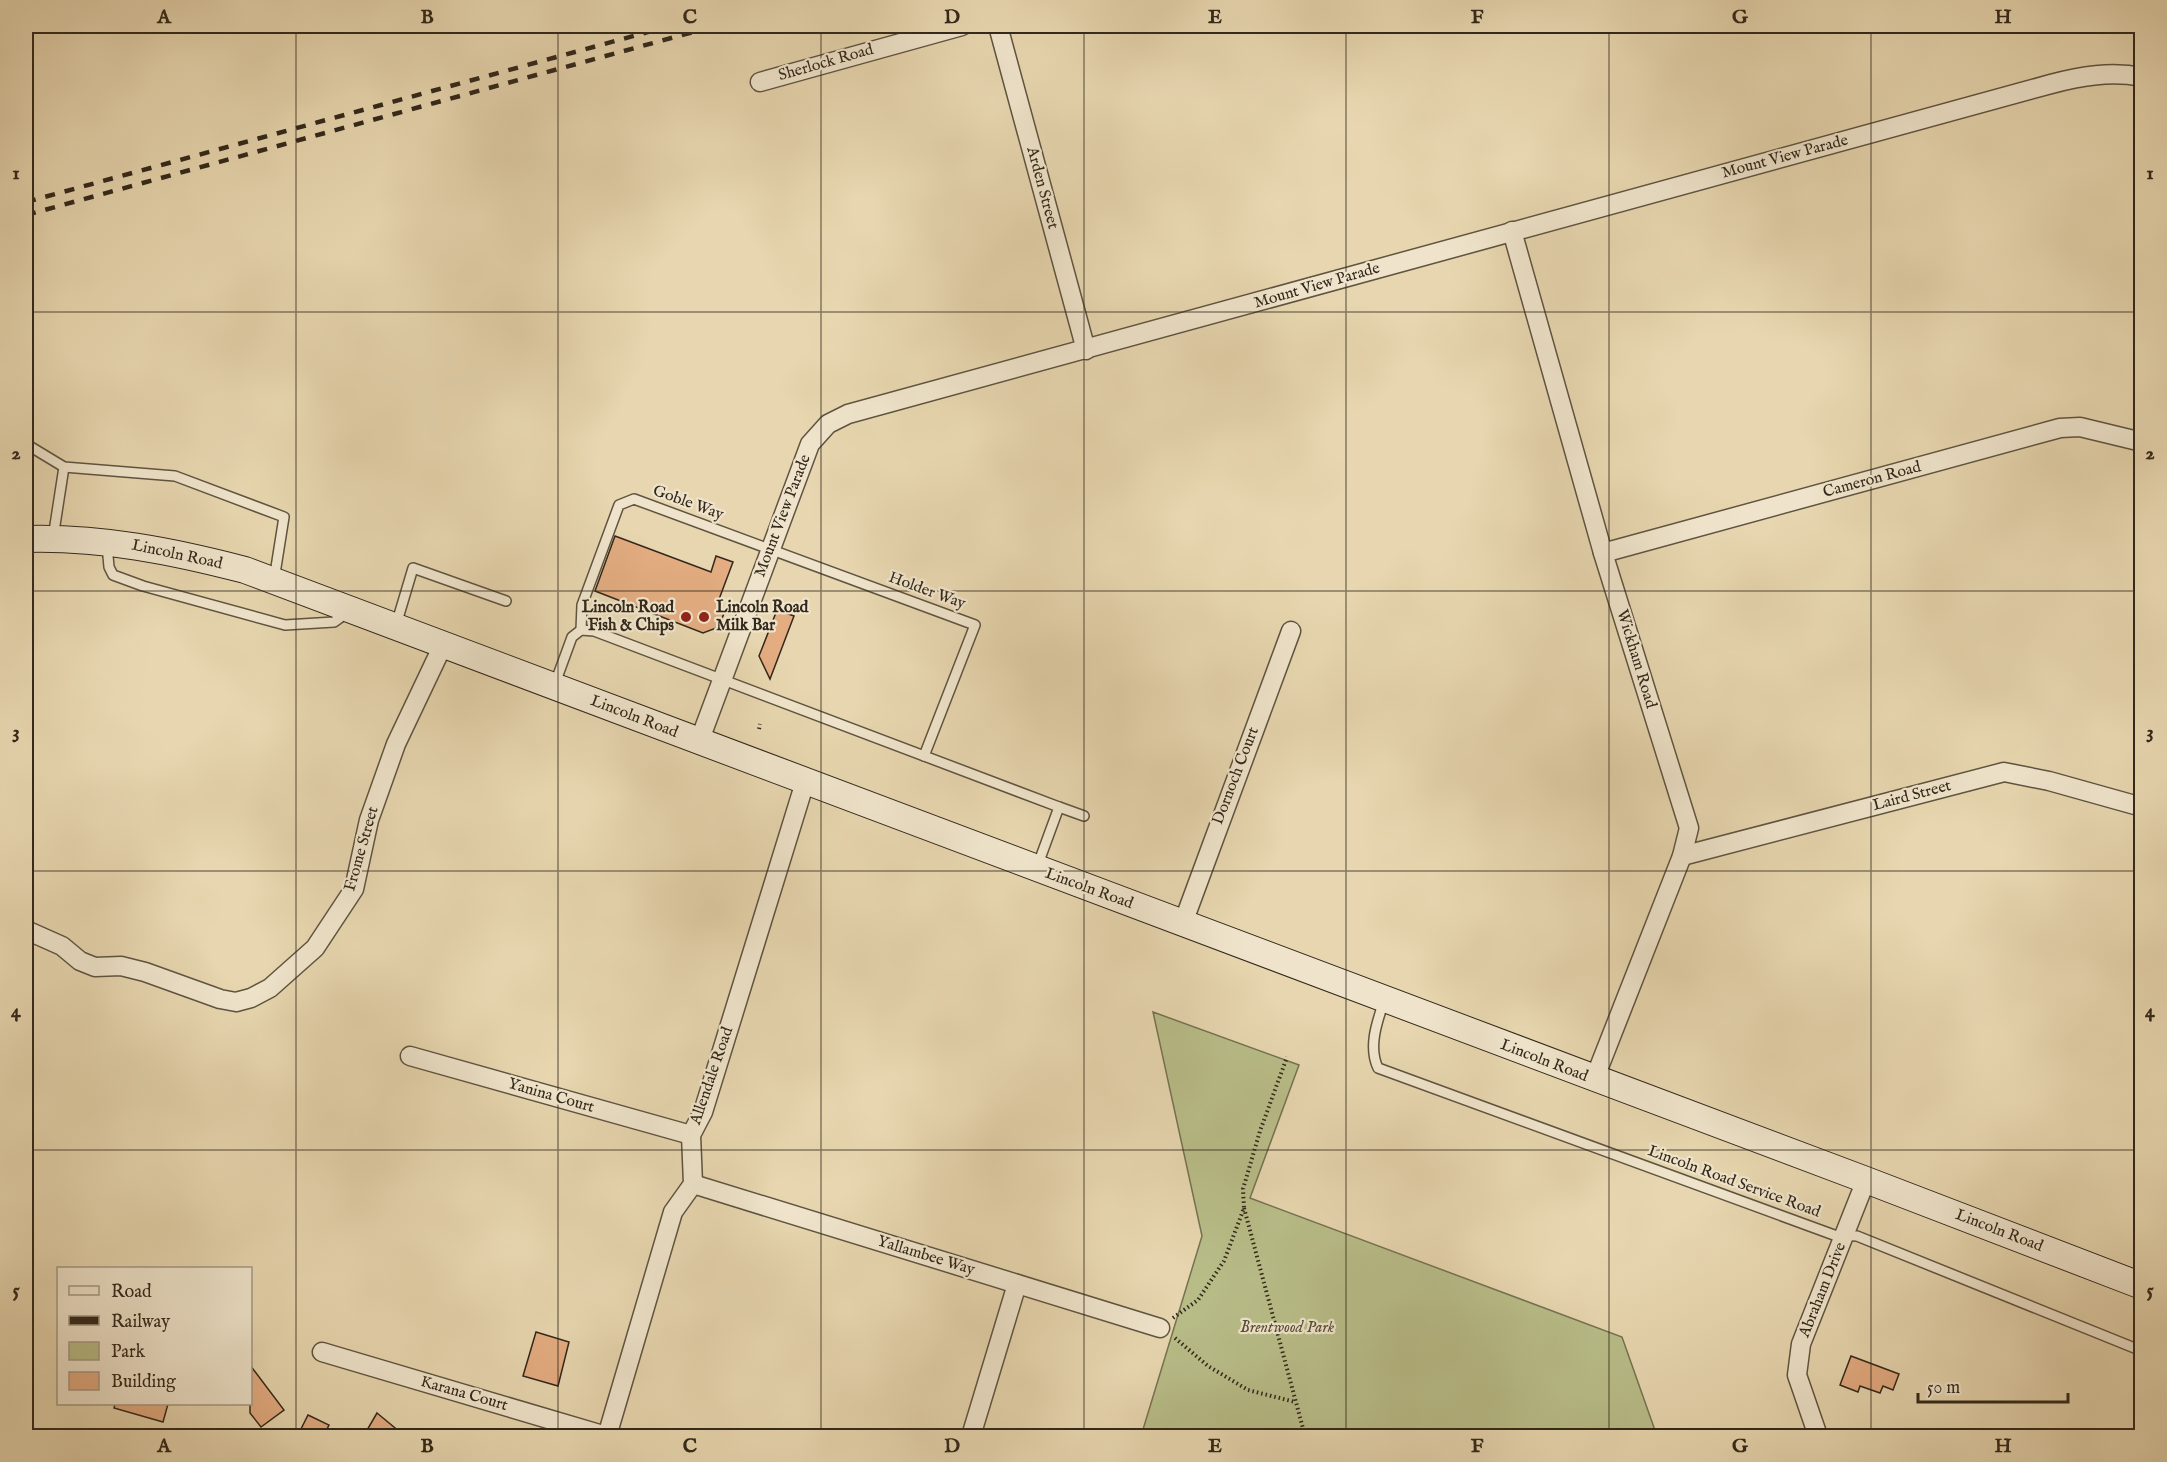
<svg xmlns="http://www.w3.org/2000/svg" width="2167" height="1462" font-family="'IM FELL English',serif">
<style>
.green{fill:#b8bd88;stroke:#757252;stroke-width:1.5}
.building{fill:#e3ac81;stroke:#32281b;stroke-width:1.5}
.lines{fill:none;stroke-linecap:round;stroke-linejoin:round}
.lane-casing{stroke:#5f5440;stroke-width:12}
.street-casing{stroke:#5f5440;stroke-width:21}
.secondary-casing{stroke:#32281b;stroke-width:28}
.path{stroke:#32281b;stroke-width:4;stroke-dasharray:1.5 3;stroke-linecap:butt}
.lane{stroke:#efe4cb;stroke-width:9}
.street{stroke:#efe4cb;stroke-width:18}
.secondary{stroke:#efe4cb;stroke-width:26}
.rail{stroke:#32281b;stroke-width:4.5;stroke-dasharray:10 10;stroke-linecap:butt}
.grid{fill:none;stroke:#32281b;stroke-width:1.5;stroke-opacity:0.55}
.poi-dot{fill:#8f2418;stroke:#efe4cb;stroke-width:2}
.labels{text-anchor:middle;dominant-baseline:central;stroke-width:4.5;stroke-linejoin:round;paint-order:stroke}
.street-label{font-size:16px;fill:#32281b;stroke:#efe4cb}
.poi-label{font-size:16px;font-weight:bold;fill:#32281b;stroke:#efe4cb;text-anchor:end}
.park-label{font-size:16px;font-style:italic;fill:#544d36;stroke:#efe4cb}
.neatline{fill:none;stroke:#32281b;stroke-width:2}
.grid-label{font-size:20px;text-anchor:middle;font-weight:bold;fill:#32281b}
</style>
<rect width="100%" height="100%" fill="#e7d6af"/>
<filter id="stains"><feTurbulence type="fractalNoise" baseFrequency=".00333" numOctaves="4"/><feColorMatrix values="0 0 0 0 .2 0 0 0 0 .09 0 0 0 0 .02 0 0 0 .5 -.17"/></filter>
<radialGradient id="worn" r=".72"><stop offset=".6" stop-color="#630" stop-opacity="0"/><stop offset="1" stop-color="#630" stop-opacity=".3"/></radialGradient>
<polygon class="green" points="1153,1012 1299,1065 1250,1198 1622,1337 1657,1436 1141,1436 1202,1236"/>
<g class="building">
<polygon points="615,536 711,572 716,556 733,562 718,602 718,610 724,613 719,627 703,633 595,591"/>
<polygon points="777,610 794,616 770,679 759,656"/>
<polygon points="536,1332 569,1342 558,1386 523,1376"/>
<polygon points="1851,1356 1899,1374 1893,1390 1883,1386 1880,1393 1860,1386 1858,1392 1840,1385"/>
<polygon points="250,1365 284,1410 261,1427 250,1413"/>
<polygon points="115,1404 168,1404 163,1422 114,1408"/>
<polygon points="377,1413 406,1437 363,1437"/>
<polygon points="308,1415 329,1425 323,1437 297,1437"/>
</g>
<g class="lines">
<g class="lane-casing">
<g id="lane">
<polyline points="26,444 64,467 175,476 284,517 274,580"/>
<polyline points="53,538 64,467"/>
<polyline points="107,545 109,567 113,575 143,586 285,625 334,622 348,612"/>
<polyline points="396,625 413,568 506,601"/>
<polyline points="581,630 582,605 619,505 634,499 975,625 924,756"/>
<polyline points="554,686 572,637 581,630 594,631 1059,807 1037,867"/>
<polyline points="1059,807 1084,816"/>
<path d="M 1384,1001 C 1377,1022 1368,1047 1378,1068 L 1834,1235 L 1857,1236 L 2142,1351"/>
</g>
</g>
<g class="street-casing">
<g id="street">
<polyline points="998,26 1086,350"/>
<polyline points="760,82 962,26"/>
<polyline points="1512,231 1603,553 1689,828 1682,856 1594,1080"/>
<polyline points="1603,553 2060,428 2080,427 2142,442"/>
<path d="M 699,742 L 810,444 L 828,424 L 848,414 L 2051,84 C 2081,76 2111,71 2142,77"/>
<polyline points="1682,856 2004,772 2049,781 2142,807"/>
<polyline points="1183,923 1291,631"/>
<polyline points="26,930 62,946 80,961 95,967 121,966 145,972 220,999 236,1002 251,998 270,988 315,948 354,889 369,820 396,744 443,645"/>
<polyline points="410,1056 691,1135"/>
<polyline points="693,1184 1160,1328"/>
<polyline points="322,1352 606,1436"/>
<polyline points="607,1436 673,1212 693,1184 691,1135 703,1112 805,782"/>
<polyline points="971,1436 1017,1284"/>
<polyline points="1818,1436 1797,1375 1801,1344 1866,1180"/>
</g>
</g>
<g class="secondary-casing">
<path id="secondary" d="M 26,539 C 101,537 172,551 245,570 L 1866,1180 L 2142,1286"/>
</g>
<g class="path">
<polyline points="759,729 760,724"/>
<polyline points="1244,1208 1305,1436"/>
<polyline points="1173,1318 1198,1300 1224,1261 1244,1208 1243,1189 1260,1131 1287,1057"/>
<polyline points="1175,1338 1208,1366 1248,1390 1295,1402"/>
</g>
<use href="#lane" class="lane"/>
<use href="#street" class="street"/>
<use href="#secondary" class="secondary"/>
<g class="rail">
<polyline points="26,202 670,26"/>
<polyline points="26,215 715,26"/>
</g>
</g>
<path class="grid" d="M 296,26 L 296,1436M 558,26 L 558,1436M 821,26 L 821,1436M 1084,26 L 1084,1436M 1346,26 L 1346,1436M 1609,26 L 1609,1436M 1871,26 L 1871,1436M 26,312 L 2142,312M 26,591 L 2142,591M 26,871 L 2142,871M 26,1150 L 2142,1150"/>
<g class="poi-dot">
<circle cx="686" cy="617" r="6"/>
<circle cx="704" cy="617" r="6"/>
</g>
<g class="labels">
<g class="street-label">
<text transform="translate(826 63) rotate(-16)">Sherlock Road</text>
<text transform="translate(1785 157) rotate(-15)">Mount View Parade</text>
<text transform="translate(1042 188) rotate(75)">Arden Street</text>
<text transform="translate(1317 286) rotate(-16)">Mount View Parade</text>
<text transform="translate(1872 480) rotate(-15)">Cameron Road</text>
<text transform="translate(688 503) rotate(20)">Goble Way</text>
<text transform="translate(783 516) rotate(-69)">Mount View Parade</text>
<text transform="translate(177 555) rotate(12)">Lincoln Road</text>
<text transform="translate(927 591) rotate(20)">Holder Way</text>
<text transform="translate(1636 659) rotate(73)">Wickham Road</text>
<text transform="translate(634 717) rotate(21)">Lincoln Road</text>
<text transform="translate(1236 776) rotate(-69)">Dornoch Court</text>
<text transform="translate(1912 796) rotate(-15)">Laird Street</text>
<text transform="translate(362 849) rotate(-74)">Frome Street</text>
<text transform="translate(1089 889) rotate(20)">Lincoln Road</text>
<text transform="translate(1544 1061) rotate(21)">Lincoln Road</text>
<text transform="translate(712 1076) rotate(-71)">Allendale Road</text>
<text transform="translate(551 1096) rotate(16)">Yanina Court</text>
<text transform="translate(1734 1182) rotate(20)">Lincoln Road Service Road</text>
<text transform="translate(1999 1231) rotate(21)">Lincoln Road</text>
<text transform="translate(926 1256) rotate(17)">Yallambee Way</text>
<text transform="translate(1823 1290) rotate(-68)">Abraham Drive</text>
<text transform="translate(464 1394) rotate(16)">Karana Court</text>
</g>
<g class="poi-label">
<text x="674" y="608">Lincoln Road<tspan x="674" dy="18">Fish &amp; Chips</tspan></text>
<text x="716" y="608" text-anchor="start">Lincoln Road<tspan x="716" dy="18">Milk Bar</tspan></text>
</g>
<g class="park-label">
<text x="1287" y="1328">Brentwood Park</text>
</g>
</g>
<rect width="2167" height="1462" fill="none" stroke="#e7d6af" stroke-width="66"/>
<rect x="57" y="1267" width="195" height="138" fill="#efe4cb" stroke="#a39985" stroke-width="1.5"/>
<rect x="69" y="1286" width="30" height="9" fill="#efe4cb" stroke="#a39985" stroke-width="1.5"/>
<text x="111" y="1297" font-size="18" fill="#32281b">Road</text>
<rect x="69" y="1316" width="30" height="9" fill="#32281b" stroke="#a39985" stroke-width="1.5"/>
<text x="111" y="1327" font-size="18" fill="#32281b">Railway</text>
<rect x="69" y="1342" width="30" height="18" fill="#b8bd88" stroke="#a39985" stroke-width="1.5"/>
<text x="111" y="1357" font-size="18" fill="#32281b">Park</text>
<rect x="69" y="1372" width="30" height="18" fill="#e3ac81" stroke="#a39985" stroke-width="1.5"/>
<text x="111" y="1387" font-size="18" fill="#32281b">Building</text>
<path d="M1918 1393v9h150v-9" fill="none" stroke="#32281b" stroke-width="3"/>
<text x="1927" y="1393" font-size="18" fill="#32281b" stroke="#efe4cb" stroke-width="4.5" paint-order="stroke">50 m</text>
<rect x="33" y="33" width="2101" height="1396" class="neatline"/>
<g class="grid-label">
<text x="164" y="23">A</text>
<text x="427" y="23">B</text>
<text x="690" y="23">C</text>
<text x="952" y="23">D</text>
<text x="1215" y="23">E</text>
<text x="1477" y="23">F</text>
<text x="1740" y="23">G</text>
<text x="2003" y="23">H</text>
<text x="16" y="179">1</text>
<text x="2150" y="179">1</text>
<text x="16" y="459">2</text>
<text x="2150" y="459">2</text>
<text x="16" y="738">3</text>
<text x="2150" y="738">3</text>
<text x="16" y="1017">4</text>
<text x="2150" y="1017">4</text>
<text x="16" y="1296">5</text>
<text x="2150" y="1296">5</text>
<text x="164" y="1452">A</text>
<text x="427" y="1452">B</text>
<text x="690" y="1452">C</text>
<text x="952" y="1452">D</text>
<text x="1215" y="1452">E</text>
<text x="1477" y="1452">F</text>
<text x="1740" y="1452">G</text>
<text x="2003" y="1452">H</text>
</g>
<rect width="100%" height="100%" filter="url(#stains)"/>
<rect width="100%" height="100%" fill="url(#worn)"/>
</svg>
